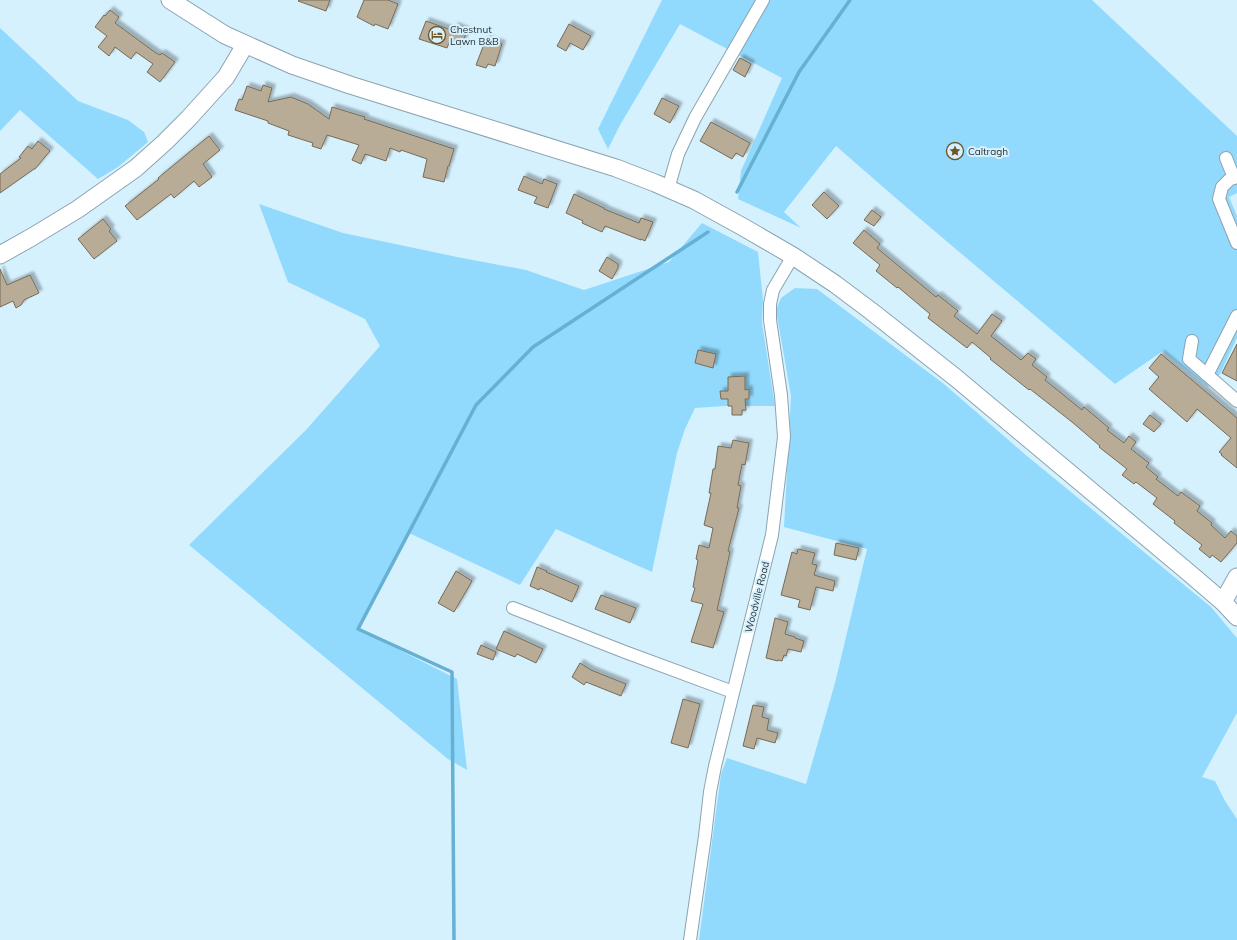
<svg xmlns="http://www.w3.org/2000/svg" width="1237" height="940" font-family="Mulish,sans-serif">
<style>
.green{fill:#91dafd}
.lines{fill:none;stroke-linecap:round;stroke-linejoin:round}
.stream{stroke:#65b0d3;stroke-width:3.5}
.building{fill:#b8ac96;stroke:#766b57;filter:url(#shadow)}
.street-casing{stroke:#8ba3b0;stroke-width:14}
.secondary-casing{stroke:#8ba3b0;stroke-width:19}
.street{stroke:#fff;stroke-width:12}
.secondary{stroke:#fff;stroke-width:17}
.labels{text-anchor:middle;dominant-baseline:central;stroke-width:4;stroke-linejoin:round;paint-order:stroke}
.poi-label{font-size:10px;fill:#273137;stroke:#d6f1fe;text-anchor:start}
.street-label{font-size:10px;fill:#273137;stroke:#d6f1fe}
</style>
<defs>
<filter id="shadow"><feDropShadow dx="3.5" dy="-3.5" stdDeviation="1" flood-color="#0004"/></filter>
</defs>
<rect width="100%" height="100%" fill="#d6f1fe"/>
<g class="green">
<path d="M 662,0 L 1092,0 L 1237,136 L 1237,193 L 1229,197 L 1237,216 L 1237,338 L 1220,374 L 1208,387 L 1163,351 L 1115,384 C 1022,304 928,227 836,146 L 784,212 L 801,228 L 738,199 L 741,171 L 782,78 L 680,24 L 620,125 L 608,149 L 598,129 Z"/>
<polygon points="0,28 78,101 128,120 144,132 148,142 118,167 98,179 20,110 0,131"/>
<polygon points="259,204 343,233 457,257 526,270 584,290 669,262 702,223 758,252 763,300 762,323 775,406 725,406 695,408 685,429 677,453 652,572 556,529 520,585 409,533 358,629 457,679 467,770 448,759 189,545 306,430 380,346 365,319 288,282"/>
<polygon points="795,288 817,289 944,384 1027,456 1211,607 1237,638 1237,713 1202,777 1215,781 1225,801 1237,819 1237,940 699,940 721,774 727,758 806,784 835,683 867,549 784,527 791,396 776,310 781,298"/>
</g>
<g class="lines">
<g class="stream">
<polyline points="737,192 799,72 850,0"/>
<polyline points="454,940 452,672 358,629 476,405 533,347 708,232"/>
</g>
</g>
<g class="building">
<polygon points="299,0 330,0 326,11 298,1"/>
<polygon points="364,0 388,0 398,4 388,29 375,24 374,26 357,17"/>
<polygon points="110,10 119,17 115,23 156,53 160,55 162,53 175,62 160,82 147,72 153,64 136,52 131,59 115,47 109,56 98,47 107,36 95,27 104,15 105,16"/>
<polygon points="426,21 454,31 455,26 467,31 461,47 449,43 447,48 419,39"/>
<polygon points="569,24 591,36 583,50 570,43 566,51 557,46"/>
<polygon points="486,39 502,44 495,66 488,64 486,68 476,65"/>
<polygon points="740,58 751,64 745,77 733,70"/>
<polygon points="263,85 272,88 268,102 291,97 308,104 329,119 332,107 365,117 364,119 454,149 449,166 448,166 444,182 423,177 427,159 401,150 400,152 390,148 386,161 365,154 361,164 352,160 359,145 327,135 321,149 312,146 313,143 288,135 289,131 268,123 268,121 235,110 239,99 242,100 247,86 261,91"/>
<polygon points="662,98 679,106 670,123 654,114"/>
<polygon points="711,122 750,143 743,157 736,153 732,159 700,141"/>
<polygon points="209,136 220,150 203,164 212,177 199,187 194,181 174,198 171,194 137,220 125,206 159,179 158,178"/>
<polygon points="38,141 50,151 35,169 34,169 0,193 0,174 21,158 19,157 28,146 32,149"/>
<polygon points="524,176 542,184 544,179 557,184 548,208 534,203 537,197 518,190"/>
<polygon points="824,192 839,206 827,219 812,205"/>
<polygon points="574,194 604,208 604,209 639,223 641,218 653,222 645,241 641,239 641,240 605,226 602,232 582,223 583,221 566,213"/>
<polygon points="872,210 881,217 874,226 864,220"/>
<polygon points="103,219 111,229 109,231 117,241 94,259 78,239"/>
<polygon points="864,230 880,244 877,248 936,297 938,295 958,311 954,316 977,334 992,314 1002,321 991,336 1021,360 1028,353 1036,359 1032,365 1047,377 1045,380 1082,410 1084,407 1109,428 1107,430 1124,443 1129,436 1136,442 1131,449 1149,463 1146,467 1158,477 1156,479 1178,496 1181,492 1200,506 1197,511 1212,523 1211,525 1225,538 1231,531 1237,536 1237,543 1221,562 1212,555 1210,558 1199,549 1202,545 1174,523 1175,521 1153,504 1157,498 1136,482 1134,484 1122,475 1127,469 1099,447 1100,446 1072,422 1030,389 1029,390 990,359 991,358 972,342 967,348 928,318 930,314 898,287 897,288 876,271 880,265 853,243"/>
<polygon points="607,257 618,264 618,268 612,279 599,271"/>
<polygon points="0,269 7,285 30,275 39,293 24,300 21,305 16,308 13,301 0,307"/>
<polygon points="1237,344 1237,381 1222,373"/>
<polygon points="698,350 716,354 713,368 695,363"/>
<polygon points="1161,354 1237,418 1237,468 1221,455 1222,454 1219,452 1231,438 1197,409 1187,422 1149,389 1159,377 1149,368"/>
<polygon points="745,376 745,390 749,389 749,399 745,399 746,410 742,410 742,415 732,415 732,406 728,406 728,399 721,399 720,391 728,391 728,377"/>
<polygon points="1150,415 1161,424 1154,432 1143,424"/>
<polygon points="733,440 749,443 745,465 742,464 738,485 741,486 737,508 739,508 728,551 730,552 717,610 724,612 713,648 691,642 703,604 691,601 695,588 693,587 698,560 696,559 699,545 709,548 713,528 704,525 711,493 709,493 713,469 715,469 718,446 731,448"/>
<polygon points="836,543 859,548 856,560 834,555"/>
<polygon points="798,549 815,553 812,564 817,565 814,575 835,581 833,591 816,587 810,610 798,607 800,600 781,595 792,552 797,554"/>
<polygon points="537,567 547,571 546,572 579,586 572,602 540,588 539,590 530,586"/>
<polygon points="456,571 472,581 454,612 438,603"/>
<polygon points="601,595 636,608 630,623 595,609"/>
<polygon points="775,618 788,622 785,634 795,637 795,638 804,641 801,652 788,649 786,656 784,655 782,661 778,660 778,661 766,658"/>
<polygon points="504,631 543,649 536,663 517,654 515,657 496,649"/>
<polygon points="481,645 496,652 493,660 477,654"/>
<polygon points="580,663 591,670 626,684 621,696 586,682 584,685 572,677"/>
<polygon points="683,699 700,704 688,748 671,743"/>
<polygon points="753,705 764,707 762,717 769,719 767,730 778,733 775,743 757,738 754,749 743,746"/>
</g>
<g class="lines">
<g class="street-casing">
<g id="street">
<polyline points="1226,158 1234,178"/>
<polyline points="1237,176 1229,180 1222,187 1219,199 1237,243"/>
<polyline points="668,189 678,154 695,118 763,0"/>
<polyline points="1192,341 1189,359 1237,401"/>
<polyline points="1207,375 1237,316"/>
<polyline points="513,608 625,652 733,692"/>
<polyline points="690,940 705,836 710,792 715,766 772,535 784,437 781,395 770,320 770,304 773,290 793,256"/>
</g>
</g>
<g class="secondary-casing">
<g id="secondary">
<polyline points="170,0 225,35 292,65 350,85 616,168 655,183 694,200 743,227 793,256 835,284 871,311 956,378 1188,572 1223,602 1237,617"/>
<polyline points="0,255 32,237 78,209 136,168 165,142 188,119 226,77 245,45"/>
<polyline points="1223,602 1237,577"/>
</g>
</g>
<use href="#street" class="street"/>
<use href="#secondary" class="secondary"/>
</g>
<defs>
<g id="hotel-ring" transform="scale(0.9)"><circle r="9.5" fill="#d6f1fe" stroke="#6e5626" stroke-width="1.5"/><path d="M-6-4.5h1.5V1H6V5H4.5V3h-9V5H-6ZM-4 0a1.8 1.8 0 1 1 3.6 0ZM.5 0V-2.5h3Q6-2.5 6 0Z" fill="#6e5626"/></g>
<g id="sight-ring" transform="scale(0.9)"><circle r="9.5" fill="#d6f1fe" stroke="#6e5626" stroke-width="1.5"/><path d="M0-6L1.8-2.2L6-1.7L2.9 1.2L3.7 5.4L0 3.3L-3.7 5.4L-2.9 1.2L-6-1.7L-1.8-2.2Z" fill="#6e5626"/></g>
</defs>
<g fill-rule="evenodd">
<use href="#hotel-ring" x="437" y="35"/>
<use href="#sight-ring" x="955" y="151"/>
</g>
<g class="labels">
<g class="poi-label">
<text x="450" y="29">Chestnut<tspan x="450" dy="12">Lawn B&amp;B</tspan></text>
<text x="968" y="151">Caltragh</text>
</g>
<g class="street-label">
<text transform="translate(757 597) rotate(-76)">Woodville Road</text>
</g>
</g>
</svg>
